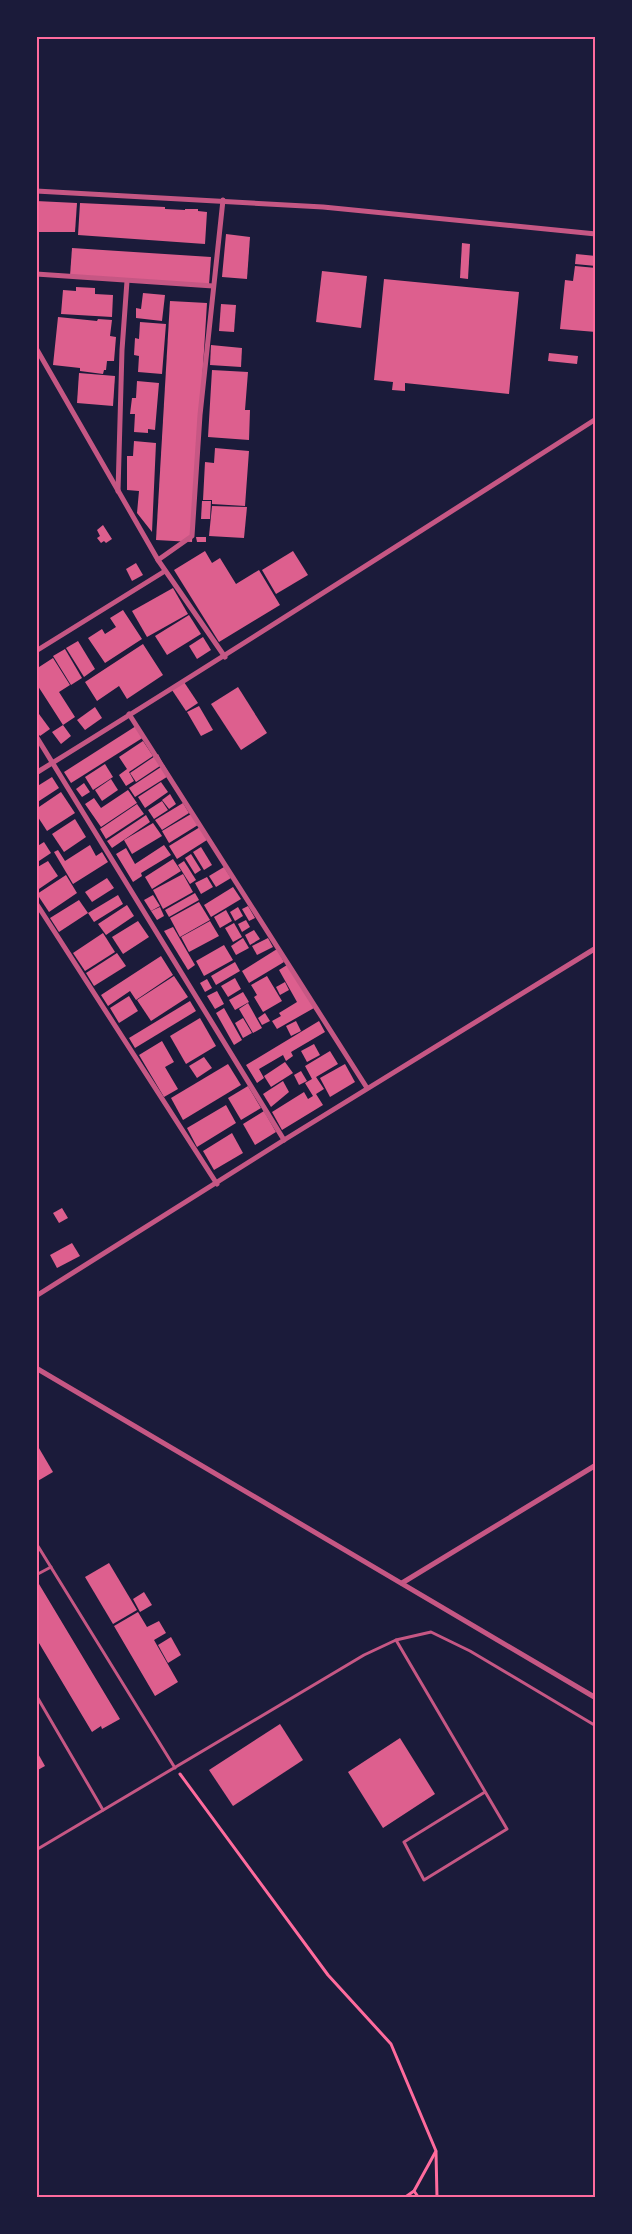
<svg xmlns="http://www.w3.org/2000/svg" width="632" height="2234" font-family="'Sofia Sans Condensed',sans-serif">
<style>
.building{fill:#dd5f8e}
.lines{fill:none;stroke-linecap:round;stroke-linejoin:round}
.path{stroke:#ff6b9d;stroke-width:3}
.service{stroke:#c65784;stroke-width:3}
.minor{stroke:#c65784;stroke-width:5}
.neatline{fill:none;stroke:#ff6b9d;stroke-width:2}
</style>
<rect width="100%" height="100%" fill="#1b1b3a"/>
<g class="building">
<polygon points="36,201 77,203 75,232 36,232"/>
<polygon points="80,203 165,207 165,209 185,210 185,209 198,209 198,211 207,212 205,244 78,235"/>
<polygon points="226,234 250,237 247,279 222,277"/>
<polygon points="462,243 470,244 468,279 460,278"/>
<polygon points="72,248 211,257 209,285 70,276"/>
<polygon points="576,254 596,256 596,266 575,264"/>
<polygon points="575,266 596,268 596,332 560,329 565,280 573,281"/>
<polygon points="322,271 367,276 361,328 316,322"/>
<polygon points="384,279 519,292 509,394 405,383 405,391 392,390 393,382 374,380"/>
<polygon points="76,287 95,288 95,294 113,295 112,317 61,314 63,290 76,291"/>
<polygon points="143,293 165,295 162,321 136,318 136,308 141,309"/>
<polygon points="170,301 207,303 192,542 156,540"/>
<polygon points="221,304 236,305 234,332 219,331"/>
<polygon points="58,317 97,321 98,319 112,320 110,336 116,337 114,361 107,361 106,370 104,370 103,374 80,371 80,368 53,365"/>
<polygon points="140,322 166,324 162,374 138,372 139,356 134,355 135,338 139,339"/>
<polygon points="211,345 242,348 241,367 210,365"/>
<polygon points="549,353 578,356 577,364 548,361"/>
<polygon points="212,370 248,372 245,410 250,410 249,440 208,437"/>
<polygon points="79,373 115,376 113,406 77,403"/>
<polygon points="137,381 159,383 155,430 148,429 148,433 134,432 135,414 130,414 132,398 136,398"/>
<polygon points="134,441 156,443 152,532 137,513 139,491 127,490 127,456 133,456"/>
<polygon points="215,448 249,451 245,506 212,504 212,500 203,500 205,462 214,463"/>
<polygon points="202,501 211,501 210,519 201,519"/>
<polygon points="212,506 247,507 244,538 209,536"/>
<polygon points="103,525 112,539 106,543 104,541 101,543 97,538 100,536 97,530"/>
<polygon points="196,537 206,537 206,542 197,542"/>
<polygon points="205,551 212,563 220,558 236,584 259,570 280,605 219,642 174,570"/>
<polygon points="293,551 308,575 276,594 262,570"/>
<polygon points="136,563 143,575 132,581 126,569"/>
<polygon points="173,588 188,614 147,637 132,611"/>
<polygon points="123,610 142,639 105,663 88,638 102,629 105,634 116,627 110,618"/>
<polygon points="189,615 201,634 167,655 155,636"/>
<polygon points="203,637 211,650 197,659 189,646"/>
<polygon points="78,641 95,669 84,677 66,648"/>
<polygon points="143,644 163,675 127,699 119,686 97,701 85,682"/>
<polygon points="65,649 82,678 71,685 53,656"/>
<polygon points="53,658 70,685 59,692 75,717 63,725 71,736 61,744 52,732 63,725 36,683 36,669"/>
<polygon points="184,682 198,703 186,711 172,690"/>
<polygon points="238,687 267,733 241,750 211,704"/>
<polygon points="199,706 213,730 201,736 187,712"/>
<polygon points="95,707 102,718 85,730 77,720"/>
<polygon points="39,714 50,729 40,736 36,731 36,716"/>
<polygon points="136,726 144,737 71,783 64,772"/>
<polygon points="143,741 153,756 129,772 134,781 126,786 119,775 127,769 119,757"/>
<polygon points="158,754 163,764 136,782 130,773"/>
<polygon points="105,764 113,777 93,790 85,777"/>
<polygon points="164,765 170,775 135,797 129,788"/>
<polygon points="52,777 59,788 36,803 36,787"/>
<polygon points="111,779 118,790 102,801 95,790"/>
<polygon points="161,782 168,792 145,808 138,797"/>
<polygon points="84,783 90,792 82,797 76,789"/>
<polygon points="128,790 137,803 101,827 85,804 94,798 101,808"/>
<polygon points="61,792 75,813 47,831 36,814 36,809"/>
<polygon points="170,794 176,804 169,809 162,800"/>
<polygon points="162,801 168,810 154,819 148,810"/>
<polygon points="183,803 189,813 162,830 155,820"/>
<polygon points="137,804 144,814 106,839 100,829"/>
<polygon points="191,814 198,825 169,843 162,831"/>
<polygon points="146,815 150,822 112,848 107,841"/>
<polygon points="75,819 86,837 64,852 52,834"/>
<polygon points="153,823 162,836 132,854 124,840"/>
<polygon points="200,827 207,840 177,859 169,846"/>
<polygon points="44,842 51,853 36,863 36,847"/>
<polygon points="90,845 96,856 102,852 108,862 73,884 54,852 58,850 65,861"/>
<polygon points="164,845 171,855 141,873 142,876 133,882 116,854 126,848 135,864"/>
<polygon points="201,847 212,865 204,870 193,852"/>
<polygon points="191,854 201,870 195,874 185,858"/>
<polygon points="173,859 181,871 152,889 145,877"/>
<polygon points="48,861 58,876 36,891 36,868"/>
<polygon points="184,861 196,880 190,884 178,865"/>
<polygon points="224,867 231,878 216,887 209,876"/>
<polygon points="183,874 193,892 163,909 153,890"/>
<polygon points="66,875 77,893 49,912 37,894"/>
<polygon points="207,877 213,887 201,894 195,883"/>
<polygon points="107,878 114,888 92,902 85,892"/>
<polygon points="233,887 241,899 211,917 204,905"/>
<polygon points="195,893 199,900 169,917 165,910"/>
<polygon points="118,895 123,904 94,922 88,913"/>
<polygon points="153,895 160,906 151,911 144,900"/>
<polygon points="79,900 88,913 59,932 50,918"/>
<polygon points="199,902 210,920 180,937 170,918"/>
<polygon points="127,905 134,916 106,935 98,924"/>
<polygon points="248,906 255,918 249,921 242,909"/>
<polygon points="160,907 164,916 157,920 151,911"/>
<polygon points="238,907 243,916 235,921 230,912"/>
<polygon points="226,910 232,921 220,928 214,917"/>
<polygon points="246,920 250,927 242,932 238,924"/>
<polygon points="138,921 149,937 123,954 112,937"/>
<polygon points="210,921 219,936 189,952 181,937"/>
<polygon points="234,923 242,937 233,942 225,928"/>
<polygon points="173,927 195,965 188,970 164,931"/>
<polygon points="254,930 260,939 250,945 245,935"/>
<polygon points="103,933 115,952 85,971 73,953"/>
<polygon points="243,938 249,948 236,955 231,946"/>
<polygon points="268,938 273,947 257,955 252,946"/>
<polygon points="224,945 233,960 204,976 196,961"/>
<polygon points="277,949 284,962 249,983 242,971"/>
<polygon points="117,953 126,966 94,986 86,973"/>
<polygon points="161,956 173,975 136,1000 130,991 108,1006 101,995"/>
<polygon points="235,962 240,971 216,985 211,976"/>
<polygon points="287,965 314,1008 277,1029 272,1021 281,1016 279,1013 297,1002 279,970"/>
<polygon points="174,976 188,997 151,1021 137,1000"/>
<polygon points="267,976 282,1001 263,1012 254,997 257,995 251,985"/>
<polygon points="235,978 241,989 228,997 221,986"/>
<polygon points="207,979 212,988 205,992 200,983"/>
<polygon points="285,982 289,990 280,995 276,987"/>
<polygon points="217,991 224,1004 215,1009 207,996"/>
<polygon points="243,992 249,1002 235,1010 229,1000"/>
<polygon points="129,996 138,1011 119,1023 110,1008"/>
<polygon points="190,1001 196,1011 135,1048 129,1038"/>
<polygon points="248,1003 262,1028 253,1033 239,1009"/>
<polygon points="224,1008 242,1040 234,1045 216,1013"/>
<polygon points="265,1013 270,1021 262,1025 258,1018"/>
<polygon points="200,1018 216,1046 186,1064 170,1036"/>
<polygon points="243,1018 252,1033 243,1038 235,1023"/>
<polygon points="296,1021 301,1031 291,1036 286,1026"/>
<polygon points="319,1021 325,1032 291,1052 293,1056 286,1061 283,1055 259,1069 264,1078 257,1083 246,1065"/>
<polygon points="162,1041 174,1062 165,1067 178,1089 164,1097 139,1055"/>
<polygon points="314,1044 320,1055 307,1062 301,1051"/>
<polygon points="330,1051 338,1064 316,1077 324,1089 316,1094 323,1105 282,1130 272,1112 304,1092 308,1099 313,1096 305,1083 312,1079 305,1066"/>
<polygon points="204,1057 212,1068 197,1078 189,1066"/>
<polygon points="285,1062 293,1073 271,1087 264,1076"/>
<polygon points="228,1064 241,1085 183,1120 171,1098"/>
<polygon points="345,1064 355,1082 330,1097 320,1078"/>
<polygon points="301,1071 307,1081 299,1085 294,1075"/>
<polygon points="283,1081 289,1092 271,1107 263,1094"/>
<polygon points="248,1086 261,1108 241,1120 228,1098"/>
<polygon points="226,1105 236,1123 197,1147 187,1128"/>
<polygon points="264,1111 276,1132 255,1145 243,1124"/>
<polygon points="232,1133 243,1153 214,1170 203,1151"/>
<polygon points="62,1208 68,1218 59,1223 53,1213"/>
<polygon points="72,1243 80,1256 57,1268 50,1255"/>
<polygon points="36,1443 53,1472 36,1482"/>
<polygon points="109,1563 137,1610 113,1624 85,1577"/>
<polygon points="36,1579 120,1719 102,1729 101,1726 92,1732 36,1638"/>
<polygon points="144,1592 152,1605 140,1612 133,1599"/>
<polygon points="138,1612 147,1627 159,1621 166,1633 154,1640 178,1682 155,1696 114,1626"/>
<polygon points="171,1637 181,1655 168,1663 158,1645"/>
<polygon points="280,1724 303,1760 233,1806 209,1770"/>
<polygon points="400,1738 435,1794 383,1828 348,1772"/>
<polygon points="36,1750 45,1766 36,1771"/>
</g>
<g class="lines">
<g class="path">
<polyline points="180,1774 328,1975 391,2044 436,2151 414,2191 404,2198"/>
<polyline points="436,2152 437,2198"/>
<polyline points="414,2191 419,2198"/>
</g>
<g class="service">
<polyline points="36,1543 175,1768"/>
<polyline points="36,1575 51,1567"/>
<polyline points="396,1640 507,1829 424,1880 404,1842 485,1792"/>
<polyline points="36,1695 103,1810"/>
<polyline points="36,1850 364,1655 396,1640 431,1632 470,1651 596,1726"/>
</g>
<g class="minor">
<polyline points="36,191 323,207 596,234"/>
<polyline points="36,274 213,286"/>
<polyline points="36,348 158,560 225,657"/>
<polyline points="118,491 122,350 127,281"/>
<polyline points="158,560 192,536 200,415 223,200"/>
<polyline points="36,651 165,571"/>
<polyline points="129,714 367,1088"/>
<polyline points="36,736 284,1140"/>
<path d="M 36,773 C 224,657 410,538 596,419"/>
<polyline points="36,903 217,1184"/>
<polyline points="36,1296 284,1140 596,948"/>
<polyline points="36,1368 596,1698"/>
<polyline points="402,1583 596,1465"/>
</g>
</g>
<rect width="632" height="2234" fill="none" stroke="#1b1b3a" stroke-width="75"/>
<rect x="38" y="38" width="556" height="2158" class="neatline"/>
</svg>
